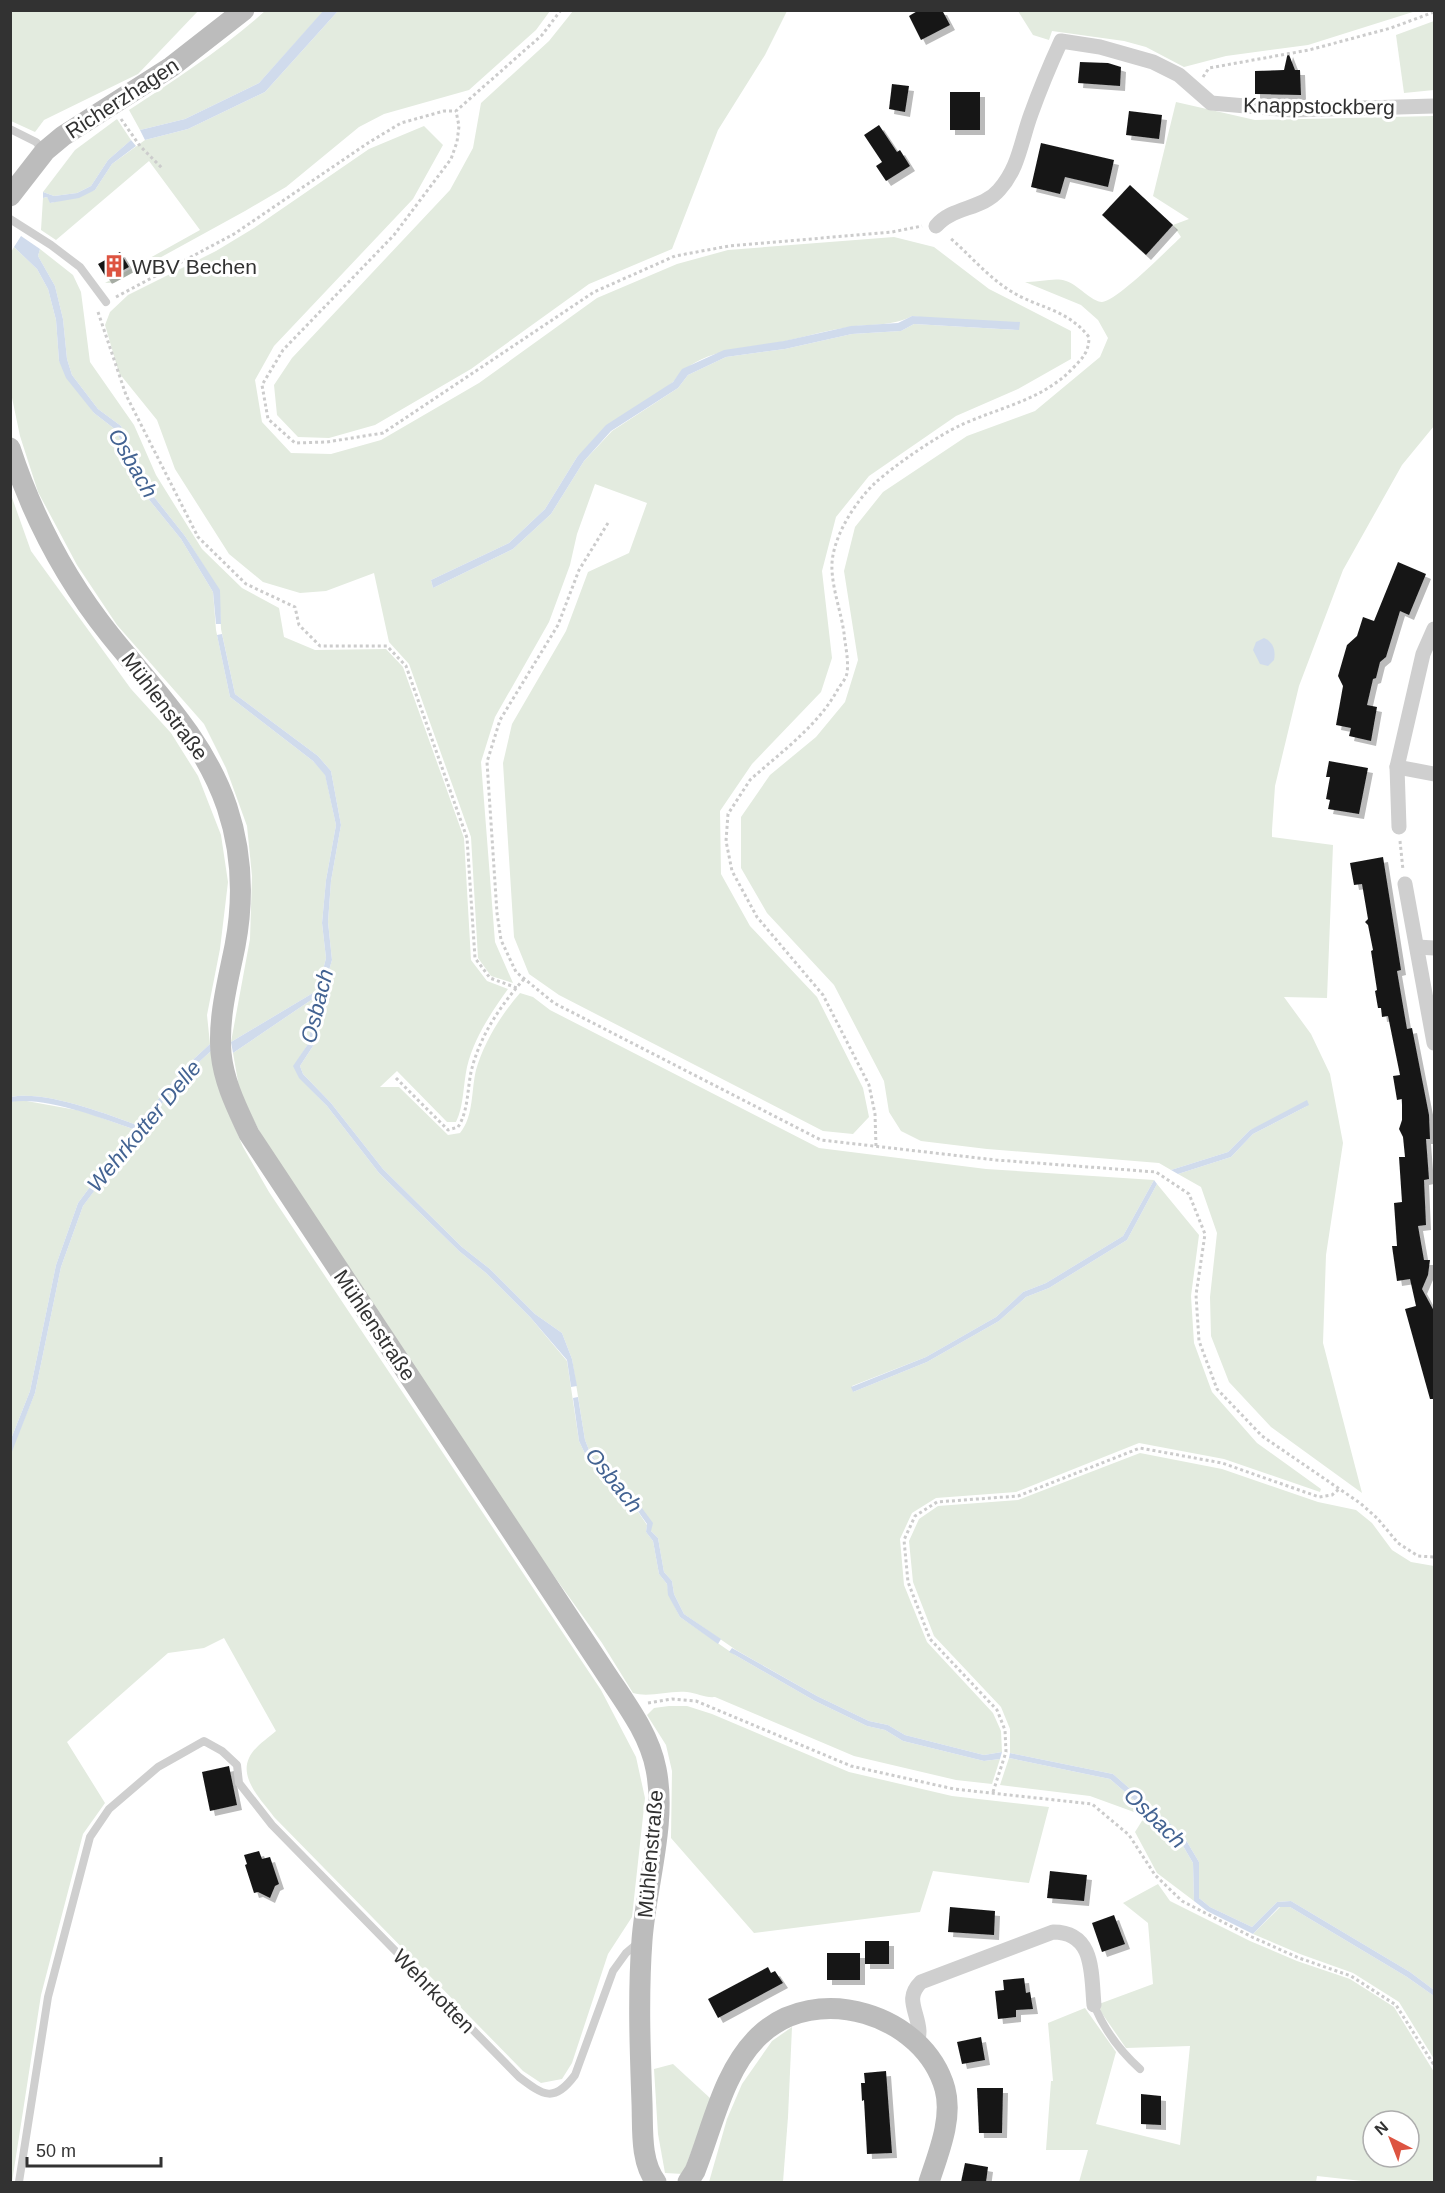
<svg xmlns="http://www.w3.org/2000/svg" width="1445" height="2193" font-family="Arial,sans-serif">
<style>
.green{fill:#e3ebdf;fill-rule:evenodd}
.water{fill:#d0dbec}
.building{fill:#191919;filter:url(#shadow)}
.lines{fill:none;stroke-linecap:round;stroke-linejoin:round}
.path{stroke:#ccc;stroke-width:3;stroke-dasharray:3 3;stroke-linecap:butt}
.lane{stroke:#cfcfcf;stroke-width:8}
.street{stroke:#cfcfcf;stroke-width:15}
.secondary{stroke:#bcbcbc;stroke-width:21}
.labels{text-anchor:middle;dominant-baseline:central;stroke-width:6;stroke-linejoin:round;paint-order:stroke}
.street-label{font-size:21px;fill:#323232;stroke:#fff}
.poi-label{font-size:21px;fill:#323232;stroke:#fff;text-anchor:start}
.water-label{font-size:22px;font-style:italic;fill:#436392;stroke:#fff}
</style>
<defs>
<filter id="shadow"><feDropShadow dx="5" dy="5" stdDeviation="0" flood-color="#0004"/></filter>
</defs>
<rect width="100%" height="100%" fill="#fff"/>
<g class="green">
<polygon points="11,10 198,10 198,11 138,74 44,120 35,132 11,121"/>
<path d="M 265,11 L 324,11 L 259,83 L 185,119 L 140,130 L 129,110 C 176,79 224,48 265,11 Z"/>
<polygon points="338,11 550,11 536,30 469,90 384,114 359,127 286,187 245,211 114,283 105,283 200,230 149,161 56,240 41,230 43,198 47,197 51,203 95,190 112,164 145,140 188,129 265,92"/>
<polygon points="573,11 787,11 765,55 718,130 672,249 589,284 471,369 375,425 329,438 298,437 277,415 274,385 292,358 450,190 473,148 481,103 549,41"/>
<polygon points="1018,11 1416,11 1308,45 1226,56 1184,67 1146,47 1124,41 1052,31 1049,40 1033,35"/>
<polygon points="1434,21 1434,90 1404,93 1396,35"/>
<path d="M 1176,102 L 1255,120 L 1434,116 L 1434,426 L 1402,465 L 1343,570 L 1299,686 L 1275,786 L 1272,830 L 1272,837 L 1333,845 L 1327,998 L 1284,997 L 1311,1034 L 1330,1074 L 1343,1143 L 1326,1255 L 1323,1343 L 1362,1493 L 1271,1427 L 1229,1382 L 1211,1336 L 1210,1297 L 1217,1233 L 1201,1187 L 1178,1174 L 1231,1157 L 1253,1134 L 1309,1105 L 1250,1130 L 1228,1152 L 1171,1170 L 1159,1163 L 987,1149 L 921,1141 L 901,1131 L 889,1112 L 884,1081 L 834,985 L 767,913 L 741,868 L 741,817 L 770,775 L 816,737 L 845,702 L 858,660 L 844,571 L 855,527 L 883,492 L 967,436 L 1035,411 L 1100,357 L 1108,338 L 1098,320 L 1081,305 L 1025,282 C 1038,283 1054,277 1066,281 C 1077,284 1092,302 1102,302 C 1117,301 1168,249 1181,237 L 1173,225 L 1189,219 L 1153,196 Z"/>
<polygon points="117,119 131,140 108,160 91,186 77,193 54,196 43,192 75,150"/>
<path d="M 424,126 L 443,145 L 413,199 L 274,346 L 255,380 L 262,422 L 291,453 L 331,454 L 381,440 L 479,383 L 597,298 L 677,264 L 728,250 L 894,237 L 934,247 L 989,289 L 1071,331 L 1071,359 L 1018,389 L 956,416 L 869,476 L 836,517 L 822,571 L 832,658 L 821,692 L 752,764 L 720,811 L 721,874 L 750,926 L 817,997 L 863,1088 L 869,1117 L 853,1134 L 823,1131 L 559,995 L 529,974 L 514,937 L 503,763 L 512,724 L 566,631 L 588,572 L 629,553 L 647,503 L 595,484 L 577,534 L 570,565 L 549,622 L 495,717 L 481,762 L 495,942 L 513,983 L 491,976 L 478,958 L 471,837 L 409,664 L 389,642 L 374,573 L 326,591 L 300,593 L 263,582 L 229,554 L 175,469 L 157,420 L 119,373 L 105,325 L 110,312 L 128,295 L 216,251 L 254,228 L 369,149 ZM 912,316 L 1019,330 L 914,324 L 901,331 L 852,334 L 785,349 L 726,357 L 688,375 L 678,388 L 612,431 L 584,461 L 551,514 L 513,549 L 433,588 L 431,580 L 509,543 L 545,509 L 577,457 L 673,382 C 699,347 747,349 786,341 C 807,336 828,330 850,327 C 873,323 891,327 912,316 Z"/>
<polygon points="14,247 37,269 48,289 56,320 59,361 94,413 116,430 142,491 181,539 213,592 216,630 230,697 313,761 325,774 336,825 326,880 322,923 326,958 318,990 231,1042 250,939 252,876 247,826 226,768 204,724 117,625 77,565 38,492 20,436 11,393 10,254"/>
<path d="M 40,249 L 73,275 L 81,292 L 90,362 L 134,425 L 156,475 L 202,549 L 242,588 L 279,608 L 284,637 L 315,650 L 386,649 L 403,667 L 464,838 L 471,960 L 487,981 L 508,989 C 491,1013 474,1038 467,1067 C 463,1085 464,1106 456,1122 L 447,1122 L 397,1071 L 380,1087 L 399,1087 L 448,1135 L 460,1133 C 474,1116 471,1091 476,1070 C 484,1042 501,1015 520,993 L 533,997 L 550,1010 L 819,1148 L 986,1169 L 1154,1180 L 1123,1236 L 1046,1283 L 1023,1292 L 996,1317 L 926,1357 L 852,1386 L 853,1392 L 927,1362 L 999,1321 L 1026,1297 L 1049,1288 L 1127,1240 L 1157,1184 L 1199,1235 L 1191,1296 L 1194,1343 L 1212,1392 L 1257,1443 L 1321,1489 L 1320,1492 L 1224,1459 L 1139,1443 L 1016,1492 L 936,1498 L 912,1513 L 900,1539 L 904,1585 L 927,1642 L 993,1713 L 1001,1731 L 1002,1752 L 984,1755 L 905,1735 L 888,1725 L 869,1721 L 817,1696 L 736,1650 L 684,1614 L 674,1594 L 672,1581 L 664,1572 L 658,1538 L 651,1531 L 636,1500 L 591,1455 L 585,1440 L 572,1359 L 562,1333 L 535,1314 L 490,1269 L 462,1247 L 383,1169 L 331,1103 L 303,1074 L 300,1066 L 313,1046 L 323,991 L 332,960 L 328,922 L 331,881 L 341,825 L 331,771 L 318,756 L 235,694 L 221,629 L 219,590 L 185,536 L 147,488 L 121,426 L 98,409 L 72,375 L 67,359 L 63,319 L 55,286 L 38,256 Z"/>
<path d="M 10,492 L 31,551 L 131,689 L 171,733 L 198,776 L 221,835 L 228,882 L 220,949 L 207,1015 L 210,1044 L 183,1069 L 137,1125 C 104,1113 44,1090 11,1097 Z"/>
<path d="M 317,996 L 308,1044 L 294,1066 L 299,1077 L 327,1106 L 379,1173 L 459,1251 L 486,1273 L 530,1317 L 567,1361 L 579,1441 L 587,1458 L 632,1503 L 647,1525 L 646,1532 L 653,1541 L 659,1574 L 667,1584 L 669,1595 L 680,1617 L 735,1655 L 815,1701 L 867,1726 L 885,1730 L 903,1741 L 984,1761 L 1000,1759 L 992,1784 L 956,1780 L 854,1756 L 715,1697 C 705,1698 697,1693 687,1692 C 669,1690 650,1698 633,1693 L 602,1643 L 539,1555 L 267,1146 L 240,1093 L 233,1053 Z"/>
<path d="M 211,1051 L 221,1095 L 243,1147 L 269,1192 L 601,1690 L 636,1757 L 645,1798 L 632,1917 L 608,1954 L 572,2063 L 562,2079 L 541,2083 L 523,2071 L 274,1817 C 263,1802 239,1779 249,1758 C 254,1747 267,1739 276,1731 L 224,1638 L 204,1648 L 168,1653 L 67,1742 L 105,1803 L 83,1834 L 41,1995 L 12,2182 L 11,2182 L 10,1454 L 35,1393 L 61,1267 L 83,1206 L 137,1132 L 187,1073 Z"/>
<polygon points="21,1100 82,1111 133,1129 78,1203 56,1265 30,1391 11,1439 10,1102"/>
<polygon points="1140,1453 1222,1469 1318,1502 1356,1510 1372,1523 1392,1550 1411,1562 1434,1566 1434,1990 1410,1972 1291,1901 1277,1902 1252,1927 1210,1907 1199,1898 1199,1862 1183,1835 1113,1774 1010,1753 1010,1729 1001,1707 934,1636 913,1582 909,1541 919,1519 938,1506 1018,1500"/>
<polygon points="669,1706 687,1706 712,1714 849,1772 952,1796 1049,1807 1029,1883 933,1871 920,1912 754,1933 671,1838 672,1771 666,1745 647,1715 654,1708"/>
<polygon points="1009,1758 1110,1779 1179,1839 1193,1863 1194,1901 1157,1873 1135,1832 1145,1816 1090,1796 1000,1785"/>
<path d="M 1158,1884 L 1170,1901 L 1250,1941 L 1297,1961 L 1350,1979 L 1394,2007 L 1434,2072 L 1434,2182 L 1371,2182 L 1317,2176 L 1316,2182 L 1079,2182 L 1088,2150 L 1046,2150 L 1051,2081 L 1053,2081 L 1048,2023 L 1085,2008 L 1116,2052 L 1096,2124 L 1180,2145 L 1190,2046 L 1126,2048 L 1101,2012 L 1099,2004 L 1153,1984 L 1148,1923 L 1123,1903 ZM 1373,2121 L 1409,2121 L 1409,2157 L 1373,2157 Z"/>
<polygon points="1280,1907 1290,1907 1407,1977 1434,1996 1434,2059 1399,2002 1353,1973 1300,1954 1253,1934"/>
<polygon points="792,2027 788,2117 783,2182 709,2182 727,2119 742,2084 772,2041"/>
<polygon points="673,2064 711,2099 683,2174 665,2173 658,2134 654,2069"/>
</g>
<g class="water">
<polygon points="324,10 338,11 265,92 188,129 145,140 140,130 185,119 259,83"/>
<polygon points="131,140 136,146 112,164 95,190 79,198 50,203 47,197 43,198 43,192 54,196 77,193 91,186 108,160"/>
<polygon points="21,236 40,249 38,256 55,286 63,319 67,359 72,375 98,409 121,426 147,488 185,536 220,590 221,624 216,624 213,592 181,539 142,491 116,430 94,413 66,378 59,361 56,320 48,289 37,269 14,247"/>
<polygon points="912,316 1020,322 1019,330 914,324 901,331 852,334 785,349 726,357 688,375 678,388 611,431 584,461 551,514 513,549 433,588 431,580 509,543 545,509 577,457 606,425 673,382 682,369 724,350 784,341 851,326 898,323"/>
<polygon points="222,634 235,694 318,756 331,771 341,825 331,881 328,922 332,960 323,991 313,1046 300,1066 303,1074 331,1103 383,1169 462,1247 490,1269 535,1314 562,1333 572,1359 577,1386 571,1387 567,1360 530,1317 486,1273 459,1251 379,1173 327,1106 299,1078 293,1066 308,1044 317,996 233,1053 231,1042 318,990 326,958 322,923 326,880 336,825 325,775 313,761 230,697 217,635"/>
<path d="M 1264,638 C 1273,642 1276,650 1274,660 L 1268,666 L 1260,664 L 1253,650 L 1256,642 Z"/>
<path d="M 210,1044 L 211,1051 L 187,1073 L 138,1132 L 83,1206 L 61,1267 L 35,1393 L 11,1454 L 11,1439 L 30,1391 L 56,1265 L 78,1203 L 133,1129 C 101,1118 44,1096 11,1102 L 11,1097 C 44,1090 104,1113 137,1125 L 183,1069 Z"/>
<polygon points="1307,1100 1309,1105 1253,1134 1231,1157 1178,1174 1171,1170 1228,1152 1250,1130"/>
<polygon points="1154,1180 1157,1184 1127,1240 1049,1288 1026,1297 999,1321 927,1362 853,1392 851,1387 926,1357 996,1317 1023,1292 1046,1283 1123,1236"/>
<polygon points="578,1397 585,1440 591,1455 636,1500 653,1523 651,1531 658,1538 664,1572 672,1581 674,1594 684,1614 721,1639 718,1644 680,1617 668,1595 667,1584 659,1574 653,1541 646,1532 647,1524 632,1503 587,1458 579,1441 573,1398"/>
<polygon points="732,1648 817,1696 869,1721 888,1725 905,1735 984,1755 1002,1752 1000,1759 984,1761 903,1741 885,1730 867,1726 815,1701 735,1655 729,1652"/>
<polygon points="1010,1753 1113,1774 1183,1835 1199,1862 1199,1898 1210,1907 1252,1927 1277,1902 1291,1901 1410,1972 1434,1990 1434,1996 1407,1977 1290,1907 1279,1907 1253,1934 1207,1911 1194,1901 1193,1863 1179,1839 1110,1779 1009,1758"/>
</g>
<g class="building">
<polygon points="919,10 942,10 950,25 921,40 909,16"/>
<polygon points="1288,52 1295,70 1300,70 1301,95 1255,94 1255,71 1284,70"/>
<polygon points="1080,62 1108,63 1121,67 1120,86 1078,83"/>
<polygon points="892,84 909,86 905,112 889,109"/>
<rect x="950" y="92" width="30" height="38"/>
<polygon points="1129,111 1162,115 1159,139 1126,135"/>
<polygon points="879,125 897,152 900,150 910,166 886,181 876,166 882,162 864,135"/>
<polygon points="1041,143 1114,160 1108,187 1065,177 1060,194 1031,187"/>
<polygon points="1130,185 1173,225 1146,255 1102,215"/>
<polygon points="120,252 129,267 107,279 98,264"/>
<polygon points="1398,562 1426,574 1409,615 1400,611 1386,657 1380,662 1376,678 1373,679 1367,705 1377,707 1371,741 1349,736 1351,728 1336,725 1343,686 1338,676 1347,645 1357,636 1363,617 1374,621"/>
<polygon points="1329,761 1368,768 1359,814 1328,809 1330,800 1326,799 1330,777 1326,777"/>
<polygon points="1383,857 1401,970 1397,971 1407,1029 1412,1028 1429,1115 1430,1139 1426,1139 1429,1179 1424,1180 1426,1225 1418,1226 1424,1260 1430,1260 1428,1275 1422,1289 1434,1311 1434,1399 1430,1399 1405,1309 1416,1306 1410,1279 1397,1281 1392,1246 1397,1246 1394,1203 1402,1202 1399,1157 1405,1157 1403,1137 1399,1129 1402,1120 1402,1099 1397,1100 1393,1076 1400,1075 1388,1016 1382,1017 1381,1008 1378,1008 1375,991 1377,990 1371,951 1373,950 1368,925 1365,922 1368,919 1362,884 1354,885 1350,863"/>
<polygon points="229,1766 237,1805 210,1811 202,1772"/>
<polygon points="259,1851 262,1859 270,1857 279,1884 275,1886 270,1898 258,1892 254,1893 245,1865 247,1864 244,1855"/>
<polygon points="1050,1871 1087,1875 1084,1901 1047,1898"/>
<polygon points="950,1907 995,1911 994,1935 948,1932"/>
<polygon points="1114,1915 1125,1944 1102,1952 1092,1923"/>
<rect x="865" y="1941" width="24" height="23"/>
<rect x="827" y="1953" width="33" height="27"/>
<polygon points="768,1967 771,1973 775,1971 783,1983 718,2018 708,1999"/>
<polygon points="1024,1978 1026,1993 1030,1992 1033,2009 1016,2010 1016,2017 998,2019 995,1991 1004,1990 1003,1980"/>
<polygon points="981,2037 985,2060 962,2064 957,2042"/>
<polygon points="886,2071 892,2153 867,2154 864,2100 862,2101 861,2083 865,2083 864,2073"/>
<polygon points="977,2088 1003,2088 1002,2133 979,2133"/>
<polygon points="1141,2094 1161,2096 1161,2125 1141,2124"/>
<polygon points="965,2163 988,2167 986,2182 961,2182"/>
</g>
<g class="lines">
<g class="path">
<polyline points="561,10 542,35 456,111 459,126 457,142 451,159 394,235 283,350 262,385 268,419 295,443 327,442 383,433 594,292 675,256 729,246 892,232 922,226"/>
<polyline points="1203,77 1209,68 1309,50 1391,28 1434,12"/>
<polyline points="121,119 140,146 162,168"/>
<polyline points="116,297 234,234 368,143 401,123 444,111 456,111"/>
<polyline points="98,312 126,395 198,537 246,584 295,607 299,625 320,646 387,646 406,666 467,838 475,958 490,978 517,988"/>
<polyline points="608,523 579,570 558,625 500,720 487,762 497,913 501,940 516,972 554,1003 821,1140 996,1160 1156,1172 1189,1194 1205,1234 1196,1295 1199,1341 1217,1389 1262,1436 1360,1503 1377,1518 1398,1543 1418,1556 1434,1557"/>
<polyline points="1400,841 1403,870"/>
<path d="M 396,1078 L 448,1130 L 458,1127 C 469,1110 467,1087 472,1068 C 481,1034 501,1005 524,979"/>
<path d="M 876,1146 L 875,1114 L 869,1085 L 823,995 L 757,917 L 732,871 L 726,841 L 728,814 L 750,780 C 781,752 818,726 838,689 C 841,684 846,679 847,673 C 849,660 845,645 844,633 C 841,612 833,591 832,570 C 830,541 854,503 875,483 C 895,465 937,436 961,425 C 1000,407 1043,400 1073,368 C 1083,358 1089,351 1089,337 C 1065,307 1038,309 1009,290 C 986,275 969,254 949,237"/>
<polyline points="648,1703 672,1699 696,1701 851,1766 954,1789 1092,1804 1129,1835 1155,1875 1182,1901 1252,1937 1299,1958 1351,1976 1396,2005 1434,2065"/>
<polyline points="993,1792 1006,1752 1005,1730 997,1710 930,1639 908,1582 904,1540 915,1516 937,1502 1018,1496 1140,1448 1222,1463 1319,1497 1332,1495 1339,1489"/>
</g>
<g class="lane">
<polyline points="10,129 36,142 44,151"/>
<polyline points="10,219 51,245 80,267 106,302"/>
<path d="M 1094,2005 C 1104,2029 1120,2051 1140,2069"/>
<path d="M 19,2182 L 48,1997 L 90,1837 L 109,1809 L 158,1767 L 204,1741 L 222,1751 L 237,1765 L 239,1783 L 272,1825 L 519,2077 C 544,2096 554,2103 575,2075 L 613,1971 L 626,1953 L 639,1942"/>
</g>
<g class="street">
<path d="M 936,226 C 953,206 982,210 999,190 C 1019,168 1021,141 1031,114 C 1040,89 1050,65 1061,41 L 1100,47 L 1153,62 L 1179,75 L 1211,103 L 1292,110 L 1434,106"/>
<polyline points="1397,767 1434,774"/>
<polyline points="1399,827 1397,767 1423,654 1434,629"/>
<polyline points="1405,884 1434,1043"/>
<polyline points="1417,947 1434,948"/>
<path d="M 918,2045 C 918,2040 919,2035 919,2031 C 918,2011 904,1999 921,1982 L 1053,1932 C 1095,1932 1091,1974 1094,2005"/>
</g>
<g class="secondary">
<polyline points="10,196 45,151 63,136 171,67 244,10"/>
<path d="M 10,448 C 32,515 66,580 110,635 C 154,690 204,739 227,807 C 242,852 244,899 235,946 C 228,981 218,1017 221,1053 C 224,1083 237,1108 249,1134 L 603,1669 C 623,1700 649,1732 656,1769 C 667,1823 646,1885 642,1940 C 638,1994 640,2049 642,2103 C 643,2129 640,2161 656,2182"/>
<path d="M 688,2182 L 695,2171 C 713,2126 723,2071 759,2036 C 816,1981 924,2014 945,2089 C 953,2119 938,2154 929,2182"/>
</g>
</g>
<defs>
<g id="building-bare" transform="scale(1.8)"><path d="M-4-6H4V6H1V3H-1V6H-4ZM-2.5-4.3h1.7v1.8h-1.7ZM.8-4.3h1.7v1.8H.8ZM-2.5-1h1.7V.8h-1.7ZM.8-1h1.7V.8H.8Z" fill="#dd5441" stroke="#fff" stroke-width="2.5" paint-order="stroke"/></g>
</defs>
<g fill-rule="evenodd">
<use href="#building-bare" x="114" y="266"/>
</g>
<g class="labels">
<g class="street-label">
<text transform="translate(122 98) rotate(-33)">Richerzhagen</text>
<text transform="translate(1319 106) rotate(1)">Knappstockberg</text>
<text transform="translate(165 706) rotate(53)">Mühlenstraße</text>
<text transform="translate(375 1325) rotate(56)">Mühlenstraße</text>
<text transform="translate(650 1854) rotate(-85)">Mühlenstraße</text>
<text transform="translate(434 1991) rotate(46)">Wehrkotten</text>
</g>
<g class="poi-label">
<text x="132" y="266">WBV Bechen</text>
</g>
<g class="water-label">
<text transform="translate(133 463) rotate(60)">Osbach</text>
<text transform="translate(317 1006) rotate(-76)">Osbach</text>
<text transform="translate(144 1126) rotate(-50)">Wehrkotter Delle</text>
<text transform="translate(614 1480) rotate(51)">Osbach</text>
<text transform="translate(1155 1818) rotate(44)">Osbach</text>
</g>
</g>
<rect width="1445" height="2193" fill="none" stroke="#323232" stroke-width="24"/>
<g transform="translate(1391 2139) rotate(318)"><circle r="28" fill="#ffffff" stroke="#adadad" stroke-width="1.5"/>
<path d="M0-4.5L10 22L0 15L-10 22Z" fill="#dd5441"/>
<text y="-9" font-size="16" font-weight="bold" text-anchor="middle" fill="#323232">N</text>
</g>
<path d="M27 2157v9h134v-9" fill="none" stroke="#323232" stroke-width="3"/>
<text x="36" y="2157" font-size="18" fill="#323232" stroke="#ffffff" stroke-width="4.5" paint-order="stroke">50 m</text>
</svg>
